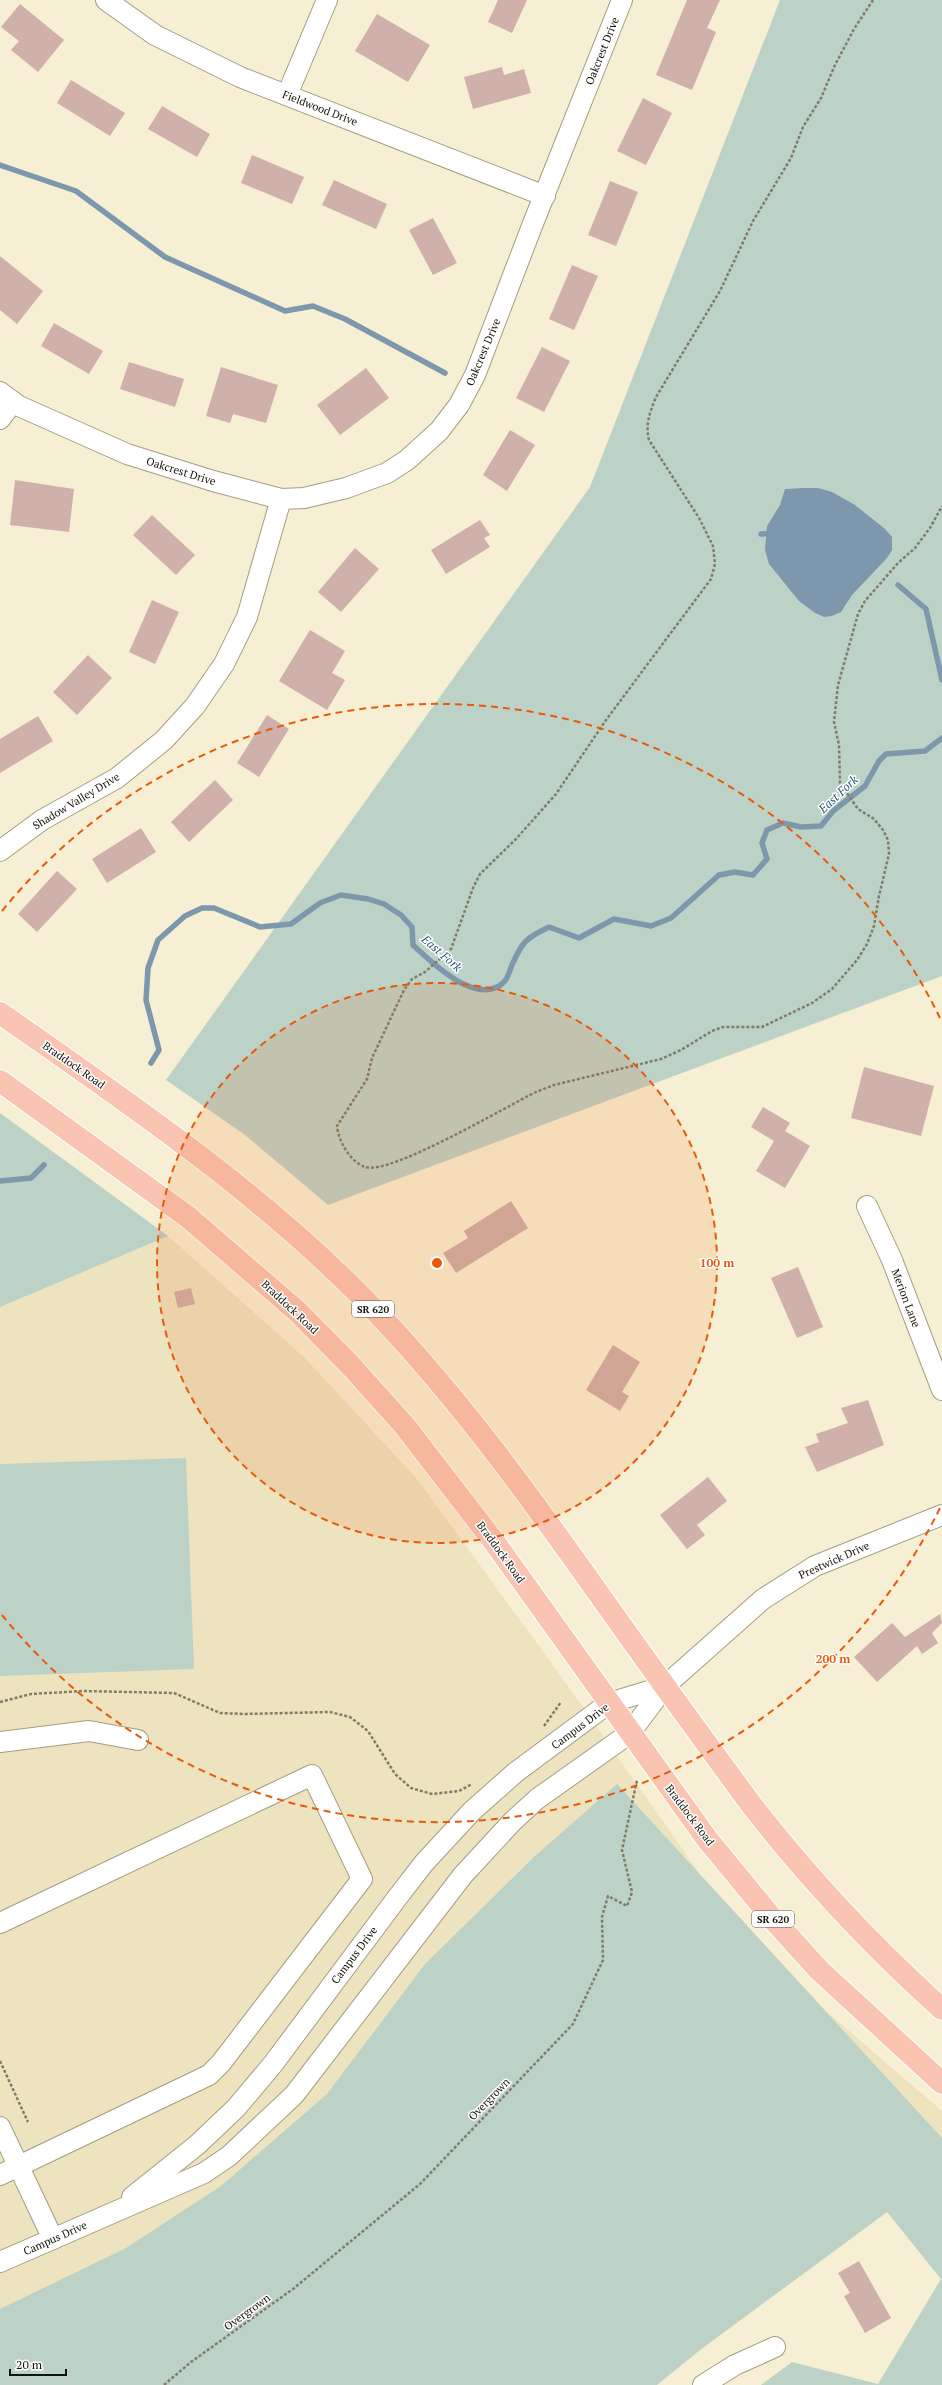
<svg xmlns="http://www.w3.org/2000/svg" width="942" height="2385" font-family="'PT Serif',serif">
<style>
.built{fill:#ede3bf}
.green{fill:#bdd2c6}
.water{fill:#7d97ac}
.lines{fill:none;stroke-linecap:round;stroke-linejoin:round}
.stream{stroke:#7d97ac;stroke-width:5.5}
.building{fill:#cfb0aa}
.minor-casing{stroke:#a59d83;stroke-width:22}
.major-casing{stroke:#fff;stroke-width:24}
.path{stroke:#817c69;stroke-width:2.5;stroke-dasharray:3 2;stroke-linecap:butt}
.minor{stroke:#fff;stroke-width:20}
.major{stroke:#fac4b2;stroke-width:22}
.ring{fill:none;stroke:#e8590c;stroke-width:2;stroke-dasharray:7 5}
.labels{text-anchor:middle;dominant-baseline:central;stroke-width:3;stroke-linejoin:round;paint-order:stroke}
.shield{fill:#fff;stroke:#5b5952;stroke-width:1}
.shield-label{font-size:10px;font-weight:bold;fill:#151208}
.street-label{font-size:11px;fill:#151208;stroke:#fff}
.water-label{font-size:12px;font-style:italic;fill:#2e587a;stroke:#fff}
.centre{fill:#e8590c;stroke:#fff;stroke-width:2}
.ring-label{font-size:12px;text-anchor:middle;font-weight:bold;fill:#e8590c;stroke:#fff;stroke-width:3;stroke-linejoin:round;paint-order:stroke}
</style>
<rect width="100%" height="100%" fill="#f7efd3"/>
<polygon class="built" points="0,1113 168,1236 304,1357 417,1479 568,1686 702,1877 826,2011 942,2111 942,2172 652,2385 0,2385"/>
<g class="green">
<polygon points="780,0 942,0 942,976 328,1205 245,1135 166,1080 590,487"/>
<polygon points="0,1113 168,1236 0,1307"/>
<polygon points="186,1458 194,1669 0,1676 0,1464"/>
<polygon points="617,1784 942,2138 942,2385 761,2385 792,2362 878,2384 941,2279 887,2212 700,2350 657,2385 0,2385 0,2309 126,2248 221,2186 327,2094 425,1964 534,1857"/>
</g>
<polygon class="water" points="804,488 818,488 832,492 855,505 885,529 892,537 892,550 887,558 852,595 841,612 832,616 824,617 815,613 799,601 769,564 765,550 767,526 780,505 785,489"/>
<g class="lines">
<g class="stream">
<polyline points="0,165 76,191 165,257 285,311 313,306 345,319 445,373"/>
<polyline points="761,534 773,533"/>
<polyline points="898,585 926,609 942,680"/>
<path d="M 151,1063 L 159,1050 L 146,1000 L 148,968 L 158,940 L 185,916 L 202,908 L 214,908 L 260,927 L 291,924 L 320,903 L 341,895 L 368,899 L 384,904 L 401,915 L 412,927 L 413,945 C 431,962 478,1008 504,982 C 508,978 510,970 512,965 C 522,942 526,938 549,927 L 579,938 L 614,919 L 651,926 L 671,918 L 719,875 L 735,872 L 753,875 L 767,859 L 762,843 L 767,830 L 783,823 L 801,827 L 821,826 L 833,811 L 865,786 L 879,761 L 886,754 L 925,751 L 942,738"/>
<polyline points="0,1181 31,1178 44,1165"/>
</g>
</g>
<g class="building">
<polygon points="498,0 527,0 512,33 488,22"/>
<polygon points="687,0 720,0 707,28 716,32 692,90 656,75"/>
<polygon points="20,4 64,40 38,72 11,50 19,41 1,27"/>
<polygon points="377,14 430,45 408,82 355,51"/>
<polygon points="502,67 504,75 524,69 531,93 473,109 464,77"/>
<polygon points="71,80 125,113 110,136 57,103"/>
<polygon points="643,98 672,113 646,165 617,151"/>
<polygon points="162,106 210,134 197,157 148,129"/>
<polygon points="252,155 304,177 292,204 241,183"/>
<polygon points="334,180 387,204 376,229 322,205"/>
<polygon points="610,181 638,192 616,246 588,235"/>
<polygon points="433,218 457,263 433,275 409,230"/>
<polygon points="0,256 43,291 17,324 0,310"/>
<polygon points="572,265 598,276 574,330 549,319"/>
<polygon points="54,323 103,351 89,374 41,346"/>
<polygon points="542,347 570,361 544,412 516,398"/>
<polygon points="129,362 184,379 175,407 120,389"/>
<polygon points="221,367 278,385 266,423 233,414 230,423 206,416"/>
<polygon points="366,368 389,398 340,435 317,405"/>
<polygon points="510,430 535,445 507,491 483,475"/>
<polygon points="15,480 74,489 69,532 10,525"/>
<polygon points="152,515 195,555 176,575 133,535"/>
<polygon points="480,520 490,535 484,538 490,547 446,574 431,550"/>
<polygon points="355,548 379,569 341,612 318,592"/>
<polygon points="152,600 179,612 155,664 129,652"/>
<polygon points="310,630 345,651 332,673 345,680 327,710 279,681"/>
<polygon points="88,655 112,678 77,715 53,692"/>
<polygon points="267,715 289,729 259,777 237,763"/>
<polygon points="38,716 53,741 0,773 0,739"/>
<polygon points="215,780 233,800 189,842 171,822"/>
<polygon points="141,828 156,852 107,883 92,859"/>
<polygon points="57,871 77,889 37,932 18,914"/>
<polygon points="864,1067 934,1086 921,1136 851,1118"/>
<polygon points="763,1107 790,1123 785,1131 810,1146 785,1188 756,1171 774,1141 751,1127"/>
<polygon points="511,1201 528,1228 456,1273 443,1253 468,1238 464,1231"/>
<polygon points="798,1267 823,1327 797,1338 771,1278"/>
<polygon points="191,1288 195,1304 178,1308 174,1292"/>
<polygon points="613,1345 640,1362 622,1392 629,1396 620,1411 586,1390"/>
<polygon points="868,1400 884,1445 817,1472 805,1447 819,1442 816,1434 848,1423 841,1408"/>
<polygon points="708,1477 727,1501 697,1525 705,1535 687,1549 660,1515"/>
<polygon points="940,1614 942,1623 932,1633 938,1643 922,1654 917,1646 877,1682 854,1657 892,1623 905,1637"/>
<polygon points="859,2261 891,2318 865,2333 844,2296 850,2293 838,2273"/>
</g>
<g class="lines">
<g class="minor-casing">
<g id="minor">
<polyline points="106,0 155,35 240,77 545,196"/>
<polyline points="287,95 327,0"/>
<polyline points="0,392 19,406 127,454 213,481 281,499 304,498 346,488 387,473 407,460 439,431 459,405 475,375 532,226 622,0"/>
<polyline points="0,419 13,402"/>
<polyline points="0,851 42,820 117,778 164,740 195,706 224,664 247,617 281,499"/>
<polyline points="867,1206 892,1260 942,1390"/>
<polyline points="0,1742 89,1731 138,1740"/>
<polyline points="0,1923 312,1775 362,1879 221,2063 209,2075 0,2175"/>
<polyline points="0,2127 53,2239"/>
<polyline points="132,2197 197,2145 236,2108 273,2064 397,1898 424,1863 472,1811 516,1772 609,1703 665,1686"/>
<polyline points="0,2262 204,2173 229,2156 294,2095 463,1875 512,1822 537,1799 630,1733 665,1686 763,1599 815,1566 942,1515"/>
<polyline points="703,2385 735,2365 775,2347"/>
</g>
</g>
<g class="major-casing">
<g id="major">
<path d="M 0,1013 C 134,1107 271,1199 383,1319 C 464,1405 533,1501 601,1597 C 650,1666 700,1735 750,1803 C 808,1878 872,1946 942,2009"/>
<polyline points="0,1081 188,1217 298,1312 351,1366 404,1425 495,1543 707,1839 772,1918 819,1970 942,2083"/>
</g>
</g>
<g class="path">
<path d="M 873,0 L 854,29 L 835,65 L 821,98 L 803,127 L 791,158 L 753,221 L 720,291 L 656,397 C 650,412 645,424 649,440 L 699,518 L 713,546 L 715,564 L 711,579 L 606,720 L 556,794 L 516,839 L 480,874 L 473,888 L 451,949 L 425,972 L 412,979 L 404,990 L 372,1058 L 367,1079 L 337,1126 C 338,1140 350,1162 365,1167 C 389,1176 507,1106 536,1092 L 554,1085 L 661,1059 L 681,1050 L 712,1031 L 723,1027 L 762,1027 L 812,1003 L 832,989 L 857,960 L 867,944 L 874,926 L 879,896 L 889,854 L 888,840 L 883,830 L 874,819 L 858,809 L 840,783 L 839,745 L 834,722 L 838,685 L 858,614 L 865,601 L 898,563 L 915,548 L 930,528 L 942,506"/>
<polyline points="0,1702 31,1694 83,1691 174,1693 220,1713 244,1714 330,1712 350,1717 368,1731 395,1774 411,1788 432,1794 459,1791 472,1784"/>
<polyline points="544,1726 561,1702"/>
<polyline points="0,2061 28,2122"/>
<polyline points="164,2385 191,2362 293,2289 420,2184 573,2024 603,1960 602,1917 608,1896 627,1906 632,1892 622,1850 637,1780"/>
</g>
<use href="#minor" class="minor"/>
<use href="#major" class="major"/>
</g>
<circle cx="437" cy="1263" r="280" fill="#e8590c" fill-opacity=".12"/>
<g class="ring">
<circle cx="437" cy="1263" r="280"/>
<path d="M940 1508A560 560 0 0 1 2 1615M2 911A560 560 0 0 1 940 1018"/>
</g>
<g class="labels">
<g class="shield">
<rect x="352" y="1301" width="42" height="16" rx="3"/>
<rect x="752" y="1911" width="42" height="16" rx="3"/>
</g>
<g class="shield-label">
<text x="373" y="1309">SR 620</text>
<text x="773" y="1919">SR 620</text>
</g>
<g class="street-label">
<text transform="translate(602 51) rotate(-68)">Oakcrest Drive</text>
<text transform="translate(320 108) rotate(21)">Fieldwood Drive</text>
<text transform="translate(483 352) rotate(-67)">Oakcrest Drive</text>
<text transform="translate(181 471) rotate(17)">Oakcrest Drive</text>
<text transform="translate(76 801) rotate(-31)">Shadow Valley Drive</text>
<text transform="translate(74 1065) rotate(35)">Braddock Road</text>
<text transform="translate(906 1298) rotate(69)">Merion Lane</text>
<text transform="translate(290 1307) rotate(43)">Braddock Road</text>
<text transform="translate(501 1552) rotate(54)">Braddock Road</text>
<text transform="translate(834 1560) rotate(-24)">Prestwick Drive</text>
<text transform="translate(580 1726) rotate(-37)">Campus Drive</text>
<text transform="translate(690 1815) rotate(53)">Braddock Road</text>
<text transform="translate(354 1955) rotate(-53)">Campus Drive</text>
<text transform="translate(489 2099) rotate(-46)">Overgrown</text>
<text transform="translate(55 2238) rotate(-24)">Campus Drive</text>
<text transform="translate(247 2312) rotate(-36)">Overgrown</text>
</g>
<g class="water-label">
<text transform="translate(838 794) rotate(-43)">East Fork</text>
<text transform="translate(442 953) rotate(41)">East Fork</text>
</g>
</g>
<circle cx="437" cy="1263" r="6" class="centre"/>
<g class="ring-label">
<text x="717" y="1267">100 m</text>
<text x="833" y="1663">200 m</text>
</g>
<path d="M10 2369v6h56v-6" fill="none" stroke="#151208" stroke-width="2"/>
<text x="16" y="2369" font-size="12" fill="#151208" stroke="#ffffff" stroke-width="3" paint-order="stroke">20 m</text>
</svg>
